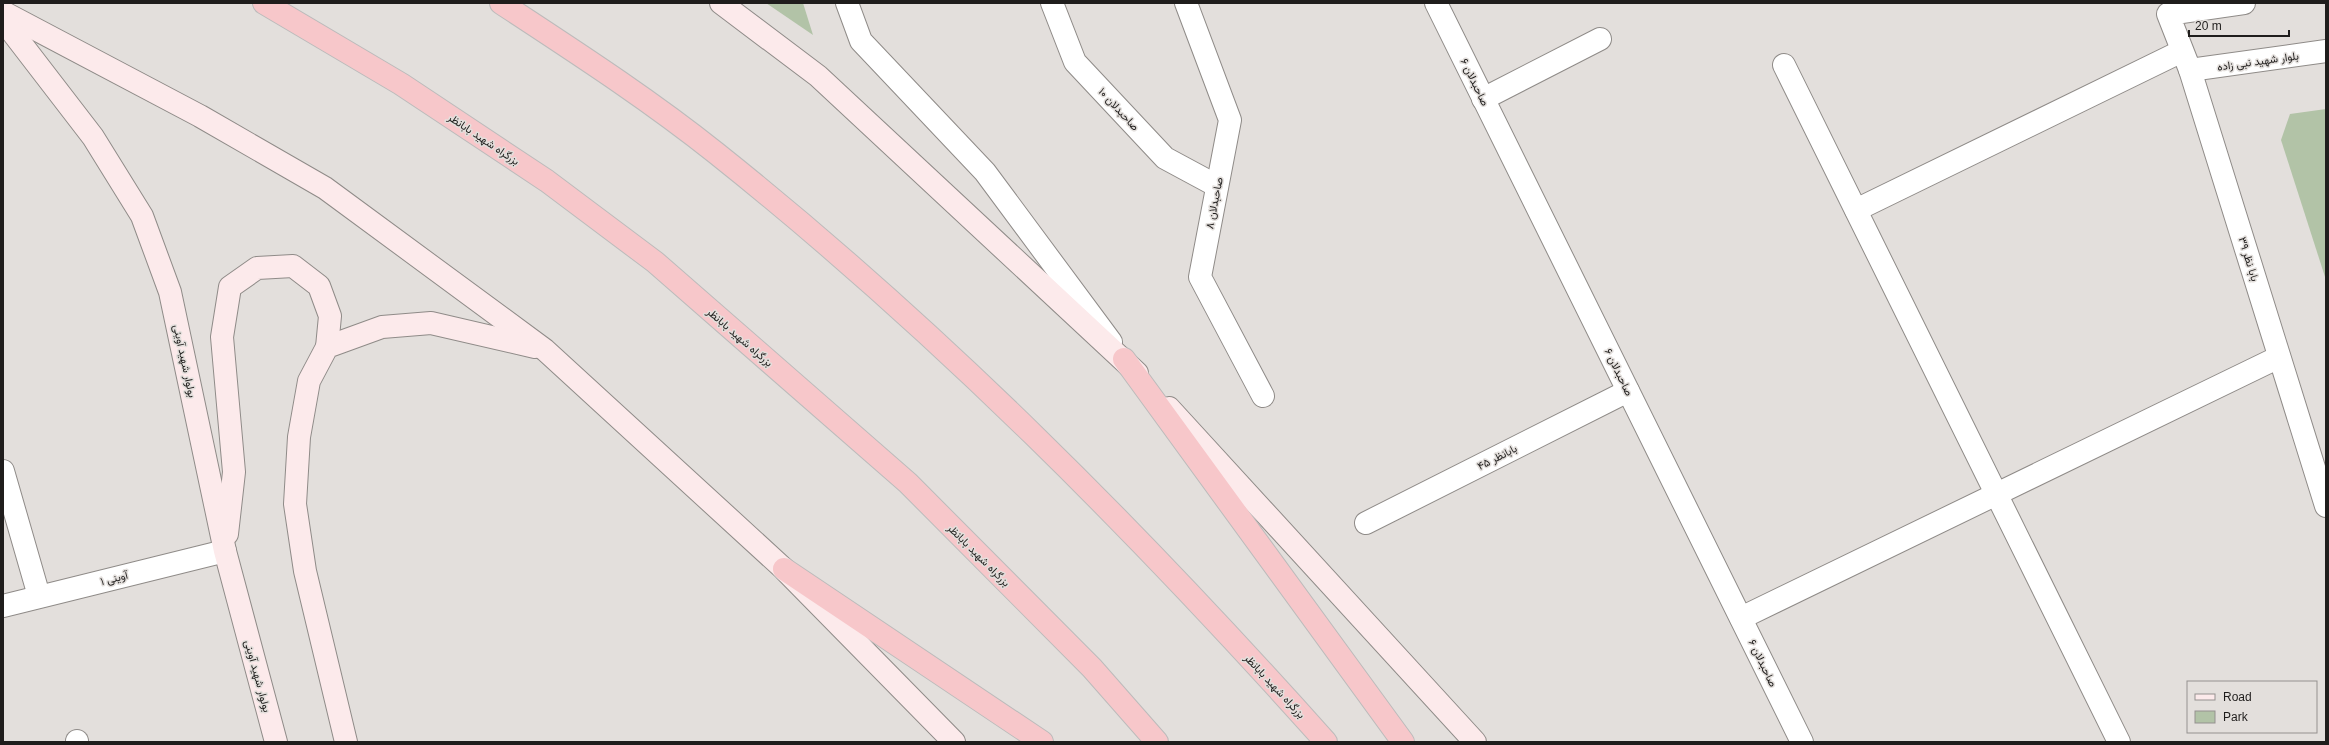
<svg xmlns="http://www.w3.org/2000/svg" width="2329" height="745" font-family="Helvetica,Vazirmatn,sans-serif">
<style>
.green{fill:#b2c3a7}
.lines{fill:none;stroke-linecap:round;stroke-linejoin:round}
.minor-casing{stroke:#8f8b88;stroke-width:24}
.tertiary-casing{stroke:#8f8b88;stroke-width:24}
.secondary-casing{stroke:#8f8b88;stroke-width:24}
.trunk-casing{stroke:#bcbbbb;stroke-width:24}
.minor{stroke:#fff;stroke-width:22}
.tertiary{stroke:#fff;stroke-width:22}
.secondary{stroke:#fceaeb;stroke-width:22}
.trunk{stroke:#f7c7ca;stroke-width:22}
.labels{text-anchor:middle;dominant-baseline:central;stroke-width:3;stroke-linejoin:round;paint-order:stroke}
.street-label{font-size:11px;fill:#1f1d1c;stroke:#e3dfdc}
</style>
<rect width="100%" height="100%" fill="#e3dfdc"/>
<g class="green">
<polygon points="766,3 803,3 813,35"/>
<polygon points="2326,109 2326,280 2281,140 2290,114"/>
</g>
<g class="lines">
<g class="minor-casing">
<g id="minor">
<polyline points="1052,3 1075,62 1165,158 1217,186"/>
<polyline points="1186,3 1230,120 1200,277 1263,396"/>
<polyline points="1436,3 1802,742"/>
<polyline points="1784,65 2119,742"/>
<polyline points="1483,99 1600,39"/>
<polyline points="1856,210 2182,51"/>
<polyline points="3,471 39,596"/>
<polyline points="1366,523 1628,391"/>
<polyline points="3,606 225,551"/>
<polyline points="1741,618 2279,357"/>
<polyline points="77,741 77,742"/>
</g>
</g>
<g class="tertiary-casing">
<g id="tertiary">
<polyline points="847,3 861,41 985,172 1111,342"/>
<polyline points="2244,3 2168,14 2190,70 2326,506"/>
<polyline points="2190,70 2326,51"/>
</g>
</g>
<g class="secondary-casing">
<g id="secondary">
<polyline points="721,3 818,76 1137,373"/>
<polyline points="3,12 200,116 325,188 545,350 784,569 954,742"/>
<polyline points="3,20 93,137 142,216 170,292 225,551 276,742"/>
<polyline points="1169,408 1475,742"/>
<polyline points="227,534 234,472 222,337 230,287 257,268 293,266 319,286 330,316 327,347"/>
<polyline points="346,742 305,571 295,504 299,437 309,381 327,347 382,327 431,323 535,347"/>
</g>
</g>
<g class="trunk-casing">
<g id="trunk">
<polyline points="264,3 401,84 547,181 655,262 908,483 1092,668 1157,742"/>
<path d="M 501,3 C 574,51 647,98 716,153 C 937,329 1138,532 1326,742"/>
<polyline points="1124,359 1403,742"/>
<polyline points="784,569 1042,742"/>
</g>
</g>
<use href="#minor" class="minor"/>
<use href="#tertiary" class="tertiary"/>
<use href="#secondary" class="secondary"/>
<use href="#trunk" class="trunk"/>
</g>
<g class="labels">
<g class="street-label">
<text transform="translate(2258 61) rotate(-8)">بلوار شهید نبی زاده</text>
<text transform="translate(1475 82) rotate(64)">صاحبدلان ۶</text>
<text transform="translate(1119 109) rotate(47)">صاحبدلان ۱۰</text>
<text transform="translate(484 139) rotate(34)">بزرگراه شهید بابانظر</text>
<text transform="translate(1214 203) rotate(-79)">صاحبدلان ۸</text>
<text transform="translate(2249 259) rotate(73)">بابا نظر ۳۹</text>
<text transform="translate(740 337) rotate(41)">بزرگراه شهید بابانظر</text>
<text transform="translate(185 361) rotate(78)">بولوار شهید آوینی</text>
<text transform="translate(1619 372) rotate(64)">صاحبدلان ۶</text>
<text transform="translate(1497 457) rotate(-27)">بابانظر ۴۵</text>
<text transform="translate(979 555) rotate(45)">بزرگراه شهید بابانظر</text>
<text transform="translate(114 578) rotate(-14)">آوینی ۱</text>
<text transform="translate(1763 663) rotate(64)">صاحبدلان ۶</text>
<text transform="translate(258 676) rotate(75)">بولوار شهید آوینی</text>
<text transform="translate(1275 686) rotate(47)">بزرگراه شهید بابانظر</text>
</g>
</g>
<rect width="2329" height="745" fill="none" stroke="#1f1d1c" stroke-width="8"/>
<rect x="2187" y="681" width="130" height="52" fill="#e3dfdc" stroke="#95918f"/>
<rect x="2195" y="694" width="20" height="6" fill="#fceaeb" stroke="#95918f"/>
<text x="2223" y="701" font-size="12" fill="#1f1d1c">Road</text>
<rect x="2195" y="711" width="20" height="12" fill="#b2c3a7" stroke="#95918f"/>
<text x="2223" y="721" font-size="12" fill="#1f1d1c">Park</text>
<path d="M2189 30v6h100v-6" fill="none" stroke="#1f1d1c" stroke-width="2"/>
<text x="2195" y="30" font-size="12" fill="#1f1d1c" stroke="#e3dfdc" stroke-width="3" paint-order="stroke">20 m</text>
</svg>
